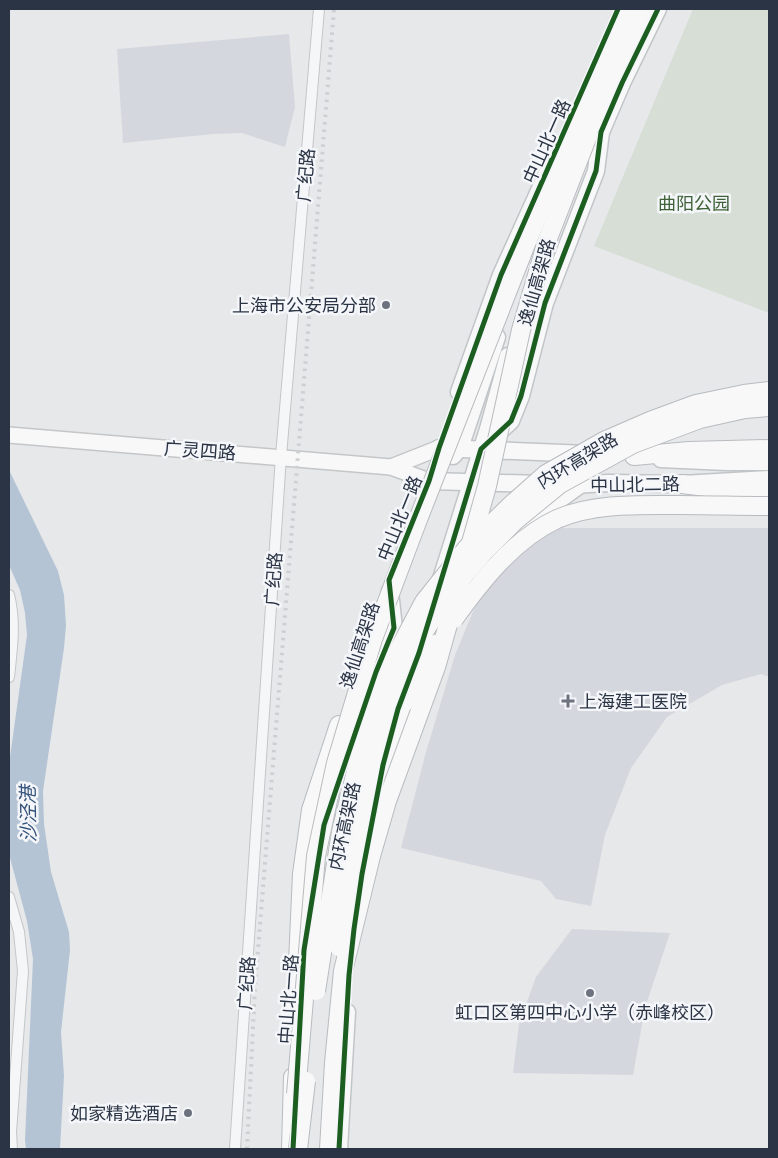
<svg xmlns="http://www.w3.org/2000/svg" width="778" height="1158" font-family="'Open Sans','Noto Sans SC',sans-serif">
<style>
.built{fill:#d4d7dd}
.green{fill:#d6ded6}
.water{fill:#b4c4d5}
.lines{fill:none;stroke-linecap:round;stroke-linejoin:round}
.minor-casing{stroke:#c4c6c8;stroke-width:12}
.secondary-casing{stroke:#c4c6c8;stroke-width:18}
.primary-casing{stroke:#c2c5c8;stroke-width:19}
.trunk-casing{stroke:#b8bbbf;stroke-width:20}
.minor{stroke:#f5f6f7;stroke-width:10}
.secondary{stroke:#f8f8f8;stroke-width:15}
.primary{stroke:#f8f8f8;stroke-width:16}
.trunk{stroke:#f8f8f8;stroke-width:18}
.rail{stroke:#cecfd2;stroke-width:4;stroke-dasharray:2.5 5;stroke-linecap:butt}
.trunk-bridge-casing{stroke:#b8bbbf;stroke-width:20;stroke-linecap:butt}
.trunk-bridge{stroke:#f8f8f8;stroke-width:18}
.cycleway-casing{stroke:#f4f6f9;stroke-width:8}
.cycleway{stroke:#1b5e20;stroke-width:5}
.poi-dot{fill:#6c737f;stroke:#f4f6f9;stroke-width:2}
.labels{text-anchor:middle;dominant-baseline:central;stroke-width:5;stroke-linejoin:round;paint-order:stroke}
.street-label{font-size:18px;fill:#2b3445;stroke:#f4f6f9}
.park-label{font-size:18px;fill:#3f6138;stroke:#f4f6f9}
.poi-label{font-size:18px;fill:#2b3445;stroke:#f4f6f9;text-anchor:end}
.water-label{font-size:19px;font-style:italic;fill:#34527a;stroke:#f4f6f9}
</style>
<rect width="100%" height="100%" fill="#e6e8ea"/>
<g class="built">
<polygon points="289,34 295,107 285,147 242,133 213,134 123,143 117,49"/>
<polygon points="557,528 769,528 769,677 761,674 722,685 667,717 631,768 605,835 591,906 556,899 541,881 401,848 426,752 455,655 474,609 494,576 521,549"/>
<polygon points="572,929 670,933 645,1008 633,1075 513,1073 519,1024 536,977"/>
</g>
<polygon class="green" points="693,9 769,9 769,313 594,246"/>
<polygon class="water" points="9,470 58,571 64,595 66,625 64,648 43,791 44,824 51,872 69,932 70,950 61,1032 64,1076 60,1149 26,1149 25,1140 33,959 27,921 9,854 9,764 27,635 25,613 20,590 9,565"/>
<g class="lines">
<g class="minor-casing">
<g id="minor">
<path d="M 9,595 C 16,623 12,648 9,677"/>
<polyline points="9,897 19,932 23,971 11,1132 12,1149"/>
<polyline points="235,1149 281,456 319,9"/>
</g>
</g>
<g class="secondary-casing">
<g id="secondary">
<polyline points="9,435 391,467 429,481"/>
<polyline points="391,467 439,448"/>
</g>
</g>
<g class="primary-casing">
<g id="primary">
<polyline points="585,154 601,132"/>
<polyline points="459,392 501,275 548,171"/>
<polyline points="494,437 511,421 521,396 545,303 596,171 601,132 622,83 658,9"/>
<polyline points="439,448 587,454"/>
<polyline points="453,456 460,448 497,337"/>
<polyline points="661,459 726,462 769,462"/>
<polyline points="429,481 542,484"/>
<polyline points="572,485 608,483 682,484 769,479"/>
<polyline points="503,543 509,536 580,485"/>
<polyline points="441,579 488,429 508,356"/>
<polyline points="385,760 405,723 417,690"/>
<polyline points="338,786 376,672 394,628 390,591"/>
<polyline points="368,844 387,750"/>
<polyline points="339,1149 347,1012"/>
</g>
</g>
<g class="trunk-casing">
<g id="trunk">
<polyline points="634,456 689,451 769,449"/>
<polyline points="682,484 754,493 769,493"/>
<polyline points="296,1006 302,874 311,810 339,725"/>
<polyline points="291,1149 293,1077"/>
</g>
</g>
<use href="#minor" class="minor"/>
<use href="#secondary" class="secondary"/>
<use href="#primary" class="primary"/>
<use href="#trunk" class="trunk"/>
<polyline class="rail" points="247,1149 255,987 334,9"/>
<g class="trunk-bridge-casing">
<g id="trunk-bridge">
<path d="M 454,619 C 481,581 514,539 557,519 C 594,503 638,505 678,505 C 708,505 739,506 769,506"/>
<polyline points="405,702 420,669 435,644"/>
<polyline points="339,947 348,882 375,760 394,699 414,648 446,597 484,552 516,520 560,484 633,444 700,419 745,409 769,407"/>
<polyline points="316,991 341,832 363,743 386,674 424,602 466,549 511,505 546,474 604,441 650,421 696,404 744,394 769,391"/>
<polyline points="296,1094 316,856 336,763 373,639 417,522 526,244 625,9"/>
<polyline points="298,1149 306,1081"/>
<polyline points="329,1149 334,1063 343,971 371,856 387,801 436,667 487,486 521,330 547,241 610,79 644,9"/>
</g>
</g>
<use href="#trunk-bridge" class="trunk-bridge"/>
<g class="cycleway-casing">
<g id="cycleway">
<polyline points="293,1149 304,950 324,825 376,672 394,628 389,580 429,481 439,448 501,275 618,9"/>
<polyline points="339,1149 349,975 354,929 362,874 383,765 398,709 419,653 481,449 511,421 521,396 545,303 596,171 601,132 622,83 658,9"/>
</g>
</g>
<use href="#cycleway" class="cycleway"/>
</g>
<g class="poi-dot">
<circle cx="386" cy="305" r="5"/>
<path d="M565.5 693.5h5v5h5v5h-5v5h-5v-5h-5v-5h5z"/>
<circle cx="590" cy="993" r="5"/>
<circle cx="188" cy="1113" r="5"/>
</g>
<g class="labels">
<g class="street-label">
<text transform="translate(546 141) rotate(-66)">中山北一路</text>
<text transform="translate(305 175) rotate(-85)">广纪路</text>
<text transform="translate(536 282) rotate(-74)">逸仙高架路</text>
<text transform="translate(200 450) rotate(4)">广灵四路</text>
<text transform="translate(577 460) rotate(-31)">内环高架路</text>
<text transform="translate(635 484) rotate(-1)">中山北二路</text>
<text transform="translate(399 518) rotate(-68)">中山北一路</text>
<text transform="translate(273 579) rotate(-86)">广纪路</text>
<text transform="translate(359 645) rotate(-72)">逸仙高架路</text>
<text transform="translate(344 826) rotate(-78)">内环高架路</text>
<text transform="translate(246 983) rotate(-86)">广纪路</text>
<text transform="translate(288 999) rotate(-86)">中山北一路</text>
</g>
<g class="park-label">
<text x="694" y="203">曲阳公园</text>
</g>
<g class="poi-label">
<text x="376" y="305">上海市公安局分部</text>
<text x="579" y="701" text-anchor="start">上海建工医院</text>
<text x="590" y="1012" text-anchor="middle">虹口区第四中心小学（赤峰校区）</text>
<text x="178" y="1113">如家精选酒店</text>
</g>
<g class="water-label">
<text transform="translate(28 814) rotate(-91)">沙泾港</text>
</g>
</g>
<rect width="778" height="1158" fill="none" stroke="#2b3445" stroke-width="20"/>
</svg>
